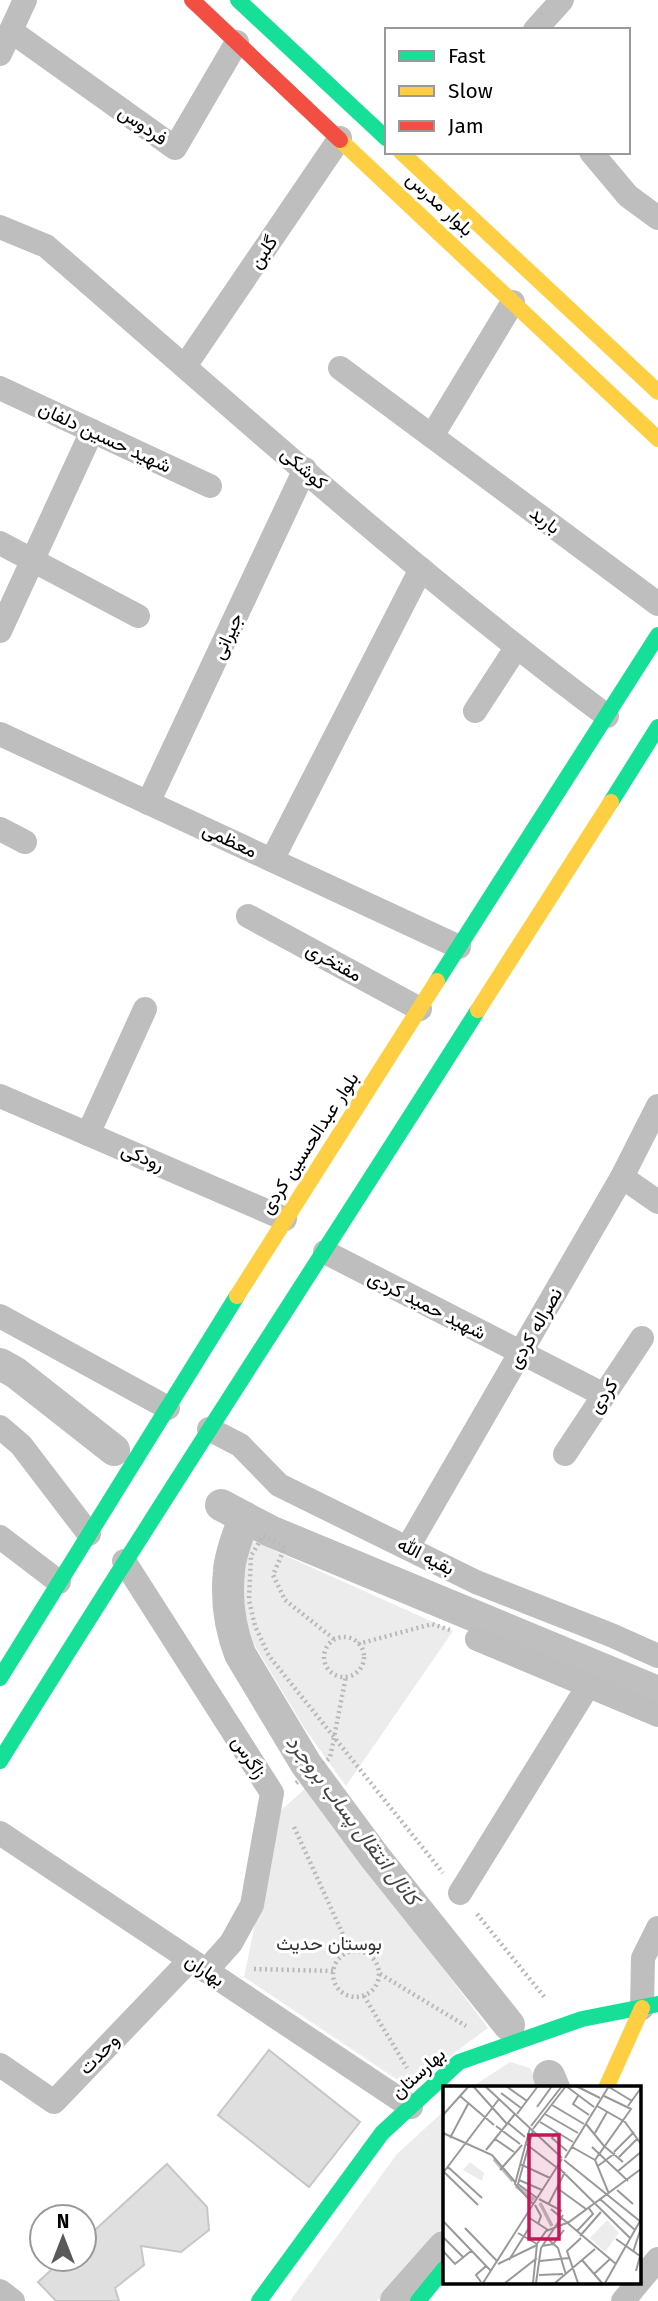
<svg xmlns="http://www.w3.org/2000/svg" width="658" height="2301" font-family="'Fira Sans',Vazirmatn,sans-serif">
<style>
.green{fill:#ececec}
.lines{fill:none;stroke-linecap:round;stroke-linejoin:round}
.canal{stroke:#bfbfbf;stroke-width:32}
.building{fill:#dfdfdf;stroke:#c7c7c7;stroke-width:2}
.path{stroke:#b9b9b9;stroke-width:4.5;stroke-dasharray:2 3.5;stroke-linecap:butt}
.street{stroke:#bebebe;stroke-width:24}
.fast{stroke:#16e098;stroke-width:16}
.slow{stroke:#ffcf43;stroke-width:16}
.jam{stroke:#f24e42;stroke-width:16}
.labels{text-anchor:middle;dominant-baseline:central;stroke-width:6;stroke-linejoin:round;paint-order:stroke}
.street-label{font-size:19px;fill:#000;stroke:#fff}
.park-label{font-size:19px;fill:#333;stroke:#fff}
.water-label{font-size:21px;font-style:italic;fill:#444;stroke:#fff}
.inset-river{fill:none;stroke:#bfbfbf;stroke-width:3.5}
.inset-road{fill:none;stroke:#999;stroke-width:2}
.view{fill:#c2185b;fill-opacity:0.15;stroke:#c2185b;stroke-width:3.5}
.inset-edge{fill:none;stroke:#000;stroke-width:3.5}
</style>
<rect width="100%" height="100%" fill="#fff"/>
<g class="green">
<polygon points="246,1538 453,1631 346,1786 305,1729 246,1631 236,1591"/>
<polygon points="307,1787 488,2028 408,2087 244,1977 278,1813"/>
<polygon points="510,2062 530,2068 541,2087 470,2088"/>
<polygon points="444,2111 444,2226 377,2301 290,2301 397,2154"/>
</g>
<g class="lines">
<g class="canal">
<polyline points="0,1364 16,1373 114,1450"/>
<polyline points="221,1505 270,1531 658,1692"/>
<path d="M 244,1517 C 239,1534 230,1553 229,1571 C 226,1599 230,1628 240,1654 L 306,1764 L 374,1856 L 509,2025"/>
<polyline points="549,2076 554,2088"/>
<polyline points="396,2301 444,2247"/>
</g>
</g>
<g class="building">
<polygon points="269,2050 360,2122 309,2187 218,2115"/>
<polygon points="167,2164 207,2207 209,2230 181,2252 141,2246 144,2265 115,2288 119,2301 56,2301 38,2282 63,2259 84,2259 84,2240"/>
</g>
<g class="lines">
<g class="path">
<circle cx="344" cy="1657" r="20"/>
<polyline points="334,1639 285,1600 273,1575 285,1547 263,1536 251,1556 249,1600 255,1626 269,1656 443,1873"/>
<polyline points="358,1644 432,1624 453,1631"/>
<polyline points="296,1783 330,1758 346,1676"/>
<polyline points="294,1827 351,1952"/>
<polyline points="477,1914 546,1999"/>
<circle cx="356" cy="1974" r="23"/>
<polyline points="254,1969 333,1971"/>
<polyline points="380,1974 466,2026"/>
<polyline points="364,1996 407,2068"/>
</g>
<g class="street">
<polyline points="535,30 562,0"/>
<polyline points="11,31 175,148 237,42"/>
<polyline points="0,54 25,0"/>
<polyline points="591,152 628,196 658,218"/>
<path d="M 0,227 L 46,246 C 230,405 411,570 607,716"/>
<polyline points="185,366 340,138"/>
<polyline points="340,368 658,604"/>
<polyline points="0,388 210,486"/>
<polyline points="432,436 513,302"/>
<polyline points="0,543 138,616"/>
<polyline points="0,631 92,431"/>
<polyline points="475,711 516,648"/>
<polyline points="0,734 459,947"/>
<polyline points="148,803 305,469"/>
<polyline points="0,829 25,842"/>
<polyline points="272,860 421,569"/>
<polyline points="248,916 420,1009"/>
<polyline points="0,1096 285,1219"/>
<polyline points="88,1134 145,1009"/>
<polyline points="622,1177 658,1202"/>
<polyline points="325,1252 604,1395"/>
<polyline points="0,1316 168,1408"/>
<polyline points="0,1427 21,1445 89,1534"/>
<polyline points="209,1429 240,1445 279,1485 476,1582 611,1635 658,1656"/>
<polyline points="565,1454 642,1338"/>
<polyline points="0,1537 59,1582"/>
<polyline points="408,1547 622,1177 658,1106"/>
<polyline points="124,1561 272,1793 252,1905 231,1943 206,1971"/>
<polyline points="477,1639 658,1715"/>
<polyline points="0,1833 411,2107"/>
<polyline points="460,1893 588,1686"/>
<polyline points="642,2008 643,1958 658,1928"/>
<polyline points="0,2065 54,2102 190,1960"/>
<polyline points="0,2291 13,2301"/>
<polyline points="623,2301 658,2259"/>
</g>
<g class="fast">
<polyline points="238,0 387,139"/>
<polyline points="611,802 658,727"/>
<polyline points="437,981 658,635"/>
<polyline points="0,1678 237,1296"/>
<path d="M 0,1761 C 156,1509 319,1261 478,1010"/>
<polyline points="259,2301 382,2133 459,2062 582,2019 658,2004"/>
<polyline points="418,2301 444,2269"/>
</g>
<g class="slow">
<polyline points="340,140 658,439"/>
<polyline points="401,152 658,392"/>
<polyline points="478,1010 611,802"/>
<polyline points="237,1296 437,981"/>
<polyline points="606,2088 642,2008"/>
</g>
<polyline class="jam" points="192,0 340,140"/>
</g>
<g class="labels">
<g class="street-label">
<text transform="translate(143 125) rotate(35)">فردوس</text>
<text transform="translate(440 204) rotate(43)">بلوار مدرس</text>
<text transform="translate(263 252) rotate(-56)">گلبن</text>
<text transform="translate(105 437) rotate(25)">شهید حسین دلفان</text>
<text transform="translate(304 468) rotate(41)">کوشکی</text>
<text transform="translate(545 520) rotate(37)">باربد</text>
<text transform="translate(227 636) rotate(-65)">جیرانی</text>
<text transform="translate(230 840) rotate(25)">معظمی</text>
<text transform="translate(334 962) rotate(29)">مفتخری</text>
<text transform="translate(309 1143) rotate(-57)">بلوار عبدالحسین کردی</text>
<text transform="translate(143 1157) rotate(23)">رودکی</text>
<text transform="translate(427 1305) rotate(27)">شهید حمید کردی</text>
<text transform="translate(535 1328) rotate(-60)">نصراله کردی</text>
<text transform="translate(603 1396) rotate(-57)">کردی</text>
<text transform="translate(426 1556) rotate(27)">بقیه الله</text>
<text transform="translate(249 1757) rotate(57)">زاگرس</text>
<text transform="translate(205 1970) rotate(34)">بهاران</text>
<text transform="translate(99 2054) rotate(-46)">وحدت</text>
<text transform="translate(418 2073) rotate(-42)">بهارستان</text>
</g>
<g class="park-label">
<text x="329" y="1943">بوستان حدیث</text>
</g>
<g class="water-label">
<text transform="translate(353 1820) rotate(53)">کانال انتقال پساب بروجرد</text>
</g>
</g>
<g transform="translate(443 2086)">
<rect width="198" height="198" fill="#fff"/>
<path d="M 27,76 L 41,87 L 39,95 L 20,84 ZM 164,134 L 176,147 L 162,166 L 147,152 Z" fill="#ececec"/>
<path class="inset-river" d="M 51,73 L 70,95M 73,100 L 91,114M 97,117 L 109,140"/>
<path class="inset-road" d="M 30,0 L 64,38M 42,0 L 119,72M 63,0 L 84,15M 123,0 L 151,21M 133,0 L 157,12M 166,1 L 189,15M 58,7 L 78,22M 17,10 L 51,39M 135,10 L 130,18 L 146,29M 161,10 L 188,23 L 152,74 L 166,108M 109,19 L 141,38M 154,20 L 182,36 L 198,58M 185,20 L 198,2M 94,21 L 109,0M 74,28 L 95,0M 102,28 L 135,47M 0,29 L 26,0M 97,36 L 130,56M 65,37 L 82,51M 143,38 L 161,60M 53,40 L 77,58M 88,40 L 119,0M 87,42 L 72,98 L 90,118M 90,43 L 123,0M 90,44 L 75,98 L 94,112M 0,47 L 49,69 L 72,96M 113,47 L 109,52 L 124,65M 152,47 L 164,26M 7,52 L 25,18M 52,53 L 71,66M 83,58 L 113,81M 161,60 L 180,76M 129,61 L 152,74M 149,61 L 185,95M 43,64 L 72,28M 171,66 L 191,46M 176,71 L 195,52M 122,72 L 166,0M 121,74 L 198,136M 77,78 L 107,92M 155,80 L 172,67M 5,81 L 39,112M 116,82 L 187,152M 57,84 L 79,59M 175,85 L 198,66M 1,86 L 35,119M 0,87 L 56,13M 76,94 L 99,104M 114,102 L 143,123M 174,104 L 190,118M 96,113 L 119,125M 157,113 L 192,144M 92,119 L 98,130 L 95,138M 105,119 L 122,86M 108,123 L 173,178M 85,131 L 105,144M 0,135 L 48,185M 22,142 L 54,175M 134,145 L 150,128 L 145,121M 75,147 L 94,158M 137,150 L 158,126M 0,151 L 21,172M 105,153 L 115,162 L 123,189M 173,153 L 197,170 L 193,185M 99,160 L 110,158 L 121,144M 0,165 L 12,178 L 28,165M 190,166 L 198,142M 66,174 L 86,142M 139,174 L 159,197M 97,175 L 126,172M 55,178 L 94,159M 151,188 L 167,173M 96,189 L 120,188M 38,196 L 33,189 L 43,180M 40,197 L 119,73M 62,197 L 94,172M 90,197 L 94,158 L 103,145 L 126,136 L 198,83M 93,197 L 98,162 L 120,129M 112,197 L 152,163M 135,197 L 124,165 L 138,152M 162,197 L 197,135"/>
<path class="view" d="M 86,49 L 116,49 L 116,153 L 86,153 Z"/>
<rect width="198" height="198" class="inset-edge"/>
</g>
<rect x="385" y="28" width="245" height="126" fill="#ffffff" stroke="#999999" stroke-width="2"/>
<rect x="399" y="51" width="35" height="10" fill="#16e098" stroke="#999999" stroke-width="2"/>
<text x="448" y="63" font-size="21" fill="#000000">Fast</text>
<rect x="399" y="86" width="35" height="10" fill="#ffcf43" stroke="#999999" stroke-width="2"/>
<text x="448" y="98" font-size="21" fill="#000000">Slow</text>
<rect x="399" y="121" width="35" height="10" fill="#f24e42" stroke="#999999" stroke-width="2"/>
<text x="448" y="133" font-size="21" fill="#000000">Jam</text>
<g transform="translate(63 2238)"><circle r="33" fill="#ffffff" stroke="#999999" stroke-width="2"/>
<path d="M0-5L12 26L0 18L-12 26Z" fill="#595959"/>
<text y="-10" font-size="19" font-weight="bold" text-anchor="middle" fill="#000000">N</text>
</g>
</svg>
